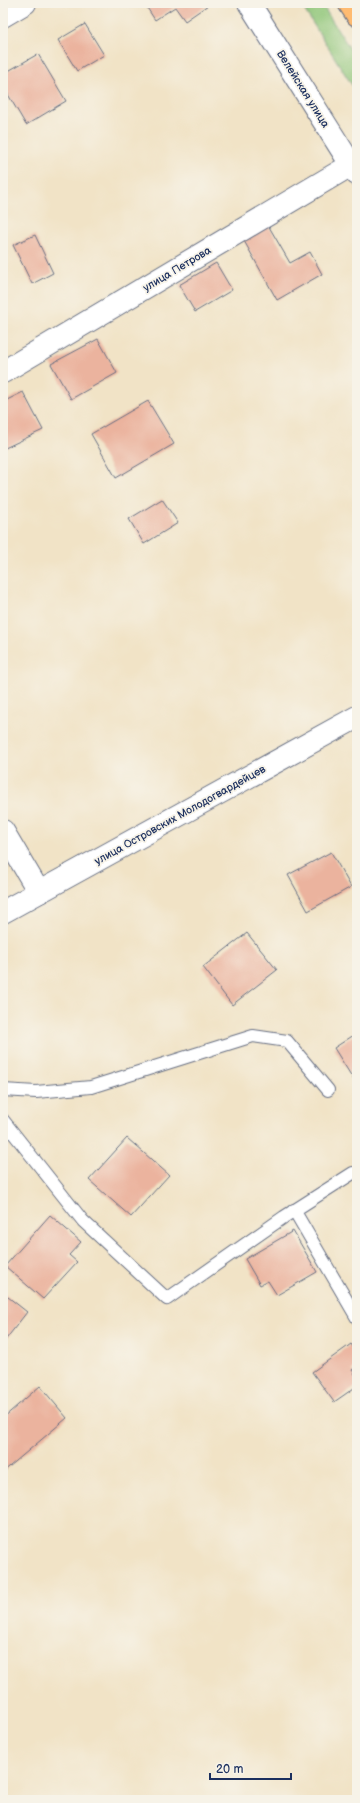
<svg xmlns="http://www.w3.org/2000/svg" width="360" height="1803" font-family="'Balsamiq Sans',sans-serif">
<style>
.green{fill:#90c679;stroke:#567a6c}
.building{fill:#ebb39e}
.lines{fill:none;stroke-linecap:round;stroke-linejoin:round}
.service-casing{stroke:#666e82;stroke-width:14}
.minor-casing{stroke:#666e82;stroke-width:24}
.trunk-casing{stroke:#666e82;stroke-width:24}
.service{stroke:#fff;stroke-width:12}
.minor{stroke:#fff;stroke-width:22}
.trunk{stroke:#ffbb71;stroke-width:22}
.labels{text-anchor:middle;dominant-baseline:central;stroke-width:3.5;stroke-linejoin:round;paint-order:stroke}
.street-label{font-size:11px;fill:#1b2f5e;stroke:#f7f3e8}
</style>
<rect width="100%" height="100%" fill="#f7f3e8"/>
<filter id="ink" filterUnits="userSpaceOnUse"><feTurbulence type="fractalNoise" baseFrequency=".025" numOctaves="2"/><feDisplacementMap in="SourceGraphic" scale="8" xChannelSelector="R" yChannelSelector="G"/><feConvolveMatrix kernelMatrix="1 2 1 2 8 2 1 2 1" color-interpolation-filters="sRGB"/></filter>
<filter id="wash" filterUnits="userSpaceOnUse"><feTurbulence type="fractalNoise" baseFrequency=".012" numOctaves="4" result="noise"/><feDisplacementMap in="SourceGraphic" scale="16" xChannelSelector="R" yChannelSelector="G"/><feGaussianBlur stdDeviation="0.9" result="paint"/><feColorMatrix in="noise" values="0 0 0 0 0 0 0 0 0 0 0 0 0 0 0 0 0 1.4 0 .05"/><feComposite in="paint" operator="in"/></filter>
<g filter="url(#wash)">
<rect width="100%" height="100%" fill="#f1e3c6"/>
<polygon class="green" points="300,3 321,3 357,60 357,93"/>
<g id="blocks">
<g class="building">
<polygon points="144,3 211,3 185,21 175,7 155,20"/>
<polygon points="85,24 104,55 77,71 58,40"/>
<polygon points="38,54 66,101 26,125 3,86 3,74"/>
<polygon points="268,225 290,263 310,252 322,274 277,300 243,239"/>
<polygon points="35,235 53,273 32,284 13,245"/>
<polygon points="216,263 232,290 195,312 179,285"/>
<polygon points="98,339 117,373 71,399 51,364"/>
<polygon points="23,392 43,430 3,449 3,402"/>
<polygon points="148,401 174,444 116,478 91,434"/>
<polygon points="162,499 178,523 144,544 129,519"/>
<polygon points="331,852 351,887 308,911 288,875"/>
<polygon points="247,933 277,970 232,1005 203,967"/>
<polygon points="357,1033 357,1085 334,1048"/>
<polygon points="127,1138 169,1175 131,1217 89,1180"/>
<polygon points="50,1215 81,1242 69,1255 77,1262 43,1299 5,1266"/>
<polygon points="293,1231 317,1272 277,1295 268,1281 260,1285 245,1259"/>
<polygon points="3,1293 27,1312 3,1343"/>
<polygon points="351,1344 357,1352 357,1366 352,1370 357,1377 357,1386 334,1402 312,1372"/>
<polygon points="40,1386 67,1418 3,1472 3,1418"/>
</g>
</g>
</g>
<g filter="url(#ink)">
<use href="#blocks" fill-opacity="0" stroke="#666e82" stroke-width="1"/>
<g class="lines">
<g class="service-casing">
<g id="service">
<polyline points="3,1090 36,1092 91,1087 253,1036 287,1041 328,1090"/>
<polyline points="3,1120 83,1221 167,1299 284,1217 353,1173"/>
<polyline points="294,1210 357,1318"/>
</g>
</g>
<g class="minor-casing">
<g id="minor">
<polyline points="249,3 357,174"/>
<polyline points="3,16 25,3"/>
<polyline points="3,372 351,165"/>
<polyline points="3,831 39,892"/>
<polyline points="3,912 357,717"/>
</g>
</g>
<g class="trunk-casing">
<polyline id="trunk" points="349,3 357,15"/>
</g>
<use href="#service" class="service"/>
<use href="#minor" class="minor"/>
<use href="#trunk" class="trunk"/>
</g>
</g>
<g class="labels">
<g class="street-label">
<text transform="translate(303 89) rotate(58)">Велейская улица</text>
<text transform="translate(177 269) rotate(-31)">улица Петрова</text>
<text transform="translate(180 815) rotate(-29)">улица Островских Молодогвардейцев</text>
</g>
</g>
<rect width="360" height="1803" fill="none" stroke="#f7f3e8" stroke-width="16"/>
<path d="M210 1773v6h81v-6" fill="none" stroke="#1b2f5e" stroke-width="2"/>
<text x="216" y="1773" font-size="12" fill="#1b2f5e" stroke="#f7f3e8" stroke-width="3" paint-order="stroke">20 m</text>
</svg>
